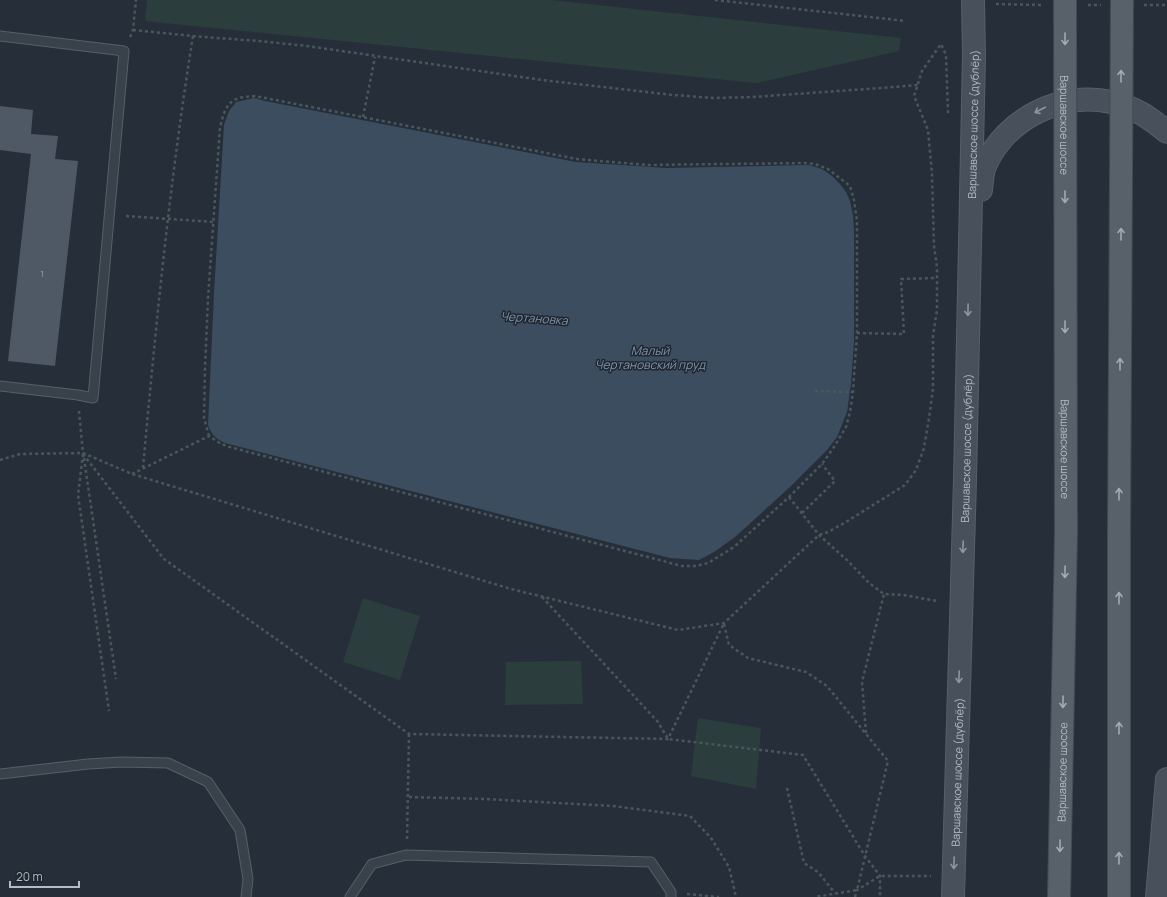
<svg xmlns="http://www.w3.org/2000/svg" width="1167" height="897" font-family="Manrope,sans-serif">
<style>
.green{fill:#2b3d3c}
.water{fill:#3d4d60}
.building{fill:#4f5965}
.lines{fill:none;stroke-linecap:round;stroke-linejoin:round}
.lane-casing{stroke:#575f68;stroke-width:11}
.secondary-casing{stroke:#575f68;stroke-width:24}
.primary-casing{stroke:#424a53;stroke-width:24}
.path{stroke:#48585a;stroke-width:2.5;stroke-dasharray:3 3;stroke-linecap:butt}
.lane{stroke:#39414a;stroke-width:9}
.secondary{stroke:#48505c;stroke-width:22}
.primary{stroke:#58606a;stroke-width:22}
.primary-bridge-casing{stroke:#424a53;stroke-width:24;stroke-linecap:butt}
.primary-bridge{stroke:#58606a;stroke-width:22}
.oneway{stroke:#a2aab3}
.oneway2{stroke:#8f96a0}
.labels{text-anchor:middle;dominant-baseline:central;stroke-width:3;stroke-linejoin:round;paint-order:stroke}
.number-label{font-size:9px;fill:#9ca3ad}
.street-label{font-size:11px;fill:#b5bcc5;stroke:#1e262f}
.water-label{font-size:12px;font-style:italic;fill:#8093aa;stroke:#1e262f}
</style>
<rect width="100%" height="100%" fill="#262f39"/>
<g class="green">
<polygon points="147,0 552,0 901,38 899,51 756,83 145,21"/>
<polygon points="363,598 420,616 400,680 343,662"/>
<polygon points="581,661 583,704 505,705 506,662"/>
<polygon points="698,718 761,728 756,789 691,776"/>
</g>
<path class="water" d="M 254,98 L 265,101 L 576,162 L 666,168 L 809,165 L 822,169 L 832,176 L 840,184 L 846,192 L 850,201 L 853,215 L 854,230 L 854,342 L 851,384 L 847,412 L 837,437 L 827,450 L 790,487 L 735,537 L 714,552 L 699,560 L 670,558 L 225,443 C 216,439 211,434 208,425 L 214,293 L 224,125 L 229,111 L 236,102 Z"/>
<polygon class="building" points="0,106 33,110 31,134 58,136 55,159 78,161 55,366 8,361 31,154 0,150"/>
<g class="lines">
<g class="lane-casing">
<g id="lane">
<polyline points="0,36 124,51 93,398 78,395 0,386"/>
<polyline points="0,774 88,764 122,762 168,763 208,782 240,830 248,879 246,897"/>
<polyline points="350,897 372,864 406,855 651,862 671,892 671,897"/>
</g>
</g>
<g class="secondary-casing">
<g id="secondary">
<path d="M 981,190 C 982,183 982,173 985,166 C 1005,119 1061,91 1111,102 C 1133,106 1150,118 1167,132"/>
<path id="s1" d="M 953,897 L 965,480 L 974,55 L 973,0"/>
<polyline points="1157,897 1167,779"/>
</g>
</g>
<g class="primary-casing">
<g id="primary">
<path id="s2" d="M 1059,897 L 1066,533"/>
<polyline points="1119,897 1119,533"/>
</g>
</g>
<g class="path">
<polyline points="715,0 906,21"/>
<polyline points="996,4 1043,5"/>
<polyline points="1088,5 1101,5"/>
<polyline points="1144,5 1167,5"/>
<polyline points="133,30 203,37 259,41 307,46 542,80 673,95 713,98 753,97 895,87 918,85"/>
<polyline points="130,37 133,30 136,0"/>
<polyline points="363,117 375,57"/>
<polyline points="126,216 214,222"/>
<polyline points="857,333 904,334 901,279 937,278"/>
<polyline points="79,411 83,453 132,474 511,589 678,630 724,623 819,535 828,532 846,522 905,485 916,470 924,448 929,418 933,389 933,336 937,310 937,267 934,246 932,174 928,130 914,96 922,71 941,44 946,55 948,113"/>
<path d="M 209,436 L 204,418 L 205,368 L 208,298 L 220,127 C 226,103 230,97 255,96 L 577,159 L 648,165 L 805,163 L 815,164 L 828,169 L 837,176 L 850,186 L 854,200 L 857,221 L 857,333 L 853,392"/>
<polyline points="83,454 164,559 409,734 668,739 724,623"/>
<polyline points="83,454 78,495 109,711"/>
<polyline points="84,458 116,679"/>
<polyline points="0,460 20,454 83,453"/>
<path d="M 143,468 C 156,323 170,179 193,36"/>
<polyline points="132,474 209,436 218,442 226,446 682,566 696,566 708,563 734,547 789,497 822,464 834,447 846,427 850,412 853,392 814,391"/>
<polyline points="789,497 819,535 847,560 869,583 884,594 904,595 937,601"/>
<polyline points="802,513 835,481 822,464"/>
<polyline points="542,597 658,722 668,739 803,755 865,856 880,876 880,897"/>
<polyline points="724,624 729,645 748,658 806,672 827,686 888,761 857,890 815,897"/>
<polyline points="866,733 862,682 884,594"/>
<polyline points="787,788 804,863 818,872 835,893"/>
<polyline points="409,797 485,799 613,806 690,816 711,838 729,867 736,897"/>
<polyline points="407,839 409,734"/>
<polyline points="687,894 719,897"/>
<polyline points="855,897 857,890 880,876 931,876"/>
</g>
<use href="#lane" class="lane"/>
<use href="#secondary" class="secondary"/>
<use href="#primary" class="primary"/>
<g class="primary-bridge-casing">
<g id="primary-bridge">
<path id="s3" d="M 1065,0 L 1066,533"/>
<polyline points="1119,533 1122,0"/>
</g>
</g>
<use href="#primary-bridge" class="primary-bridge"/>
</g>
<defs><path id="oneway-shaft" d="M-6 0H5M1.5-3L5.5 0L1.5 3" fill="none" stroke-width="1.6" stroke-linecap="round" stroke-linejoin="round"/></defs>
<g class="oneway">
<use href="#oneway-shaft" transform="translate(1065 39) rotate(90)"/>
<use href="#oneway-shaft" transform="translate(1121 76) rotate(-90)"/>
<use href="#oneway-shaft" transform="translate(1065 197) rotate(90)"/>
<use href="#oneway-shaft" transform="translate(1121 234) rotate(-90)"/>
<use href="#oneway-shaft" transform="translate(1065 327) rotate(90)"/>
<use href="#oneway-shaft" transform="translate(1120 364) rotate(-90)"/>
<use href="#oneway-shaft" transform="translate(1119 494) rotate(-90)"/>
<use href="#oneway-shaft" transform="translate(1065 572) rotate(91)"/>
<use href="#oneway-shaft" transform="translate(1119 598) rotate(-90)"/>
<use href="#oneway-shaft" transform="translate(1063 702) rotate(91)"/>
<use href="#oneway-shaft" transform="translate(1119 728) rotate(-90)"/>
<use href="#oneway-shaft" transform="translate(1060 846) rotate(91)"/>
<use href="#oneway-shaft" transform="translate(1119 858) rotate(-90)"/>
</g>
<g class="oneway2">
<use href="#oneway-shaft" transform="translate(1040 110) rotate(153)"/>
<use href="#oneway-shaft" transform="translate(968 310) rotate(91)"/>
<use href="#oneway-shaft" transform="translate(963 547) rotate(92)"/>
<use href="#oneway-shaft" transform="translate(959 677) rotate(92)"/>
<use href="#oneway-shaft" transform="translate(954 863) rotate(92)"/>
</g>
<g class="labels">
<g class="number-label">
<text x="42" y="273">1</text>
</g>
<g class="street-label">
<text stroke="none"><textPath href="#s1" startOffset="773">Варшавское шоссе (дублёр)</textPath></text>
<text stroke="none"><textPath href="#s3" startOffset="125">Варшавское шоссе</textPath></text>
<text stroke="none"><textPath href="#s1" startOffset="449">Варшавское шоссе (дублёр)</textPath></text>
<text stroke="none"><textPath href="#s3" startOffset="449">Варшавское шоссе</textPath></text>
<text stroke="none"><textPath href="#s1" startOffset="125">Варшавское шоссе (дублёр)</textPath></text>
<text stroke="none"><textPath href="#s2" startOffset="125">Варшавское шоссе</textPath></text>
</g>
<g class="water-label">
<text transform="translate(534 318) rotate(4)">Чертановка</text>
<text x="650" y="350">Малый<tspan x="650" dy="14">Чертановский пруд</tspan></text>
</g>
</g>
<path d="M10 881v6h69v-6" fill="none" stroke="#b5bcc5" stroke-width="2"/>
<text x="16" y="881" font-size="12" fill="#b5bcc5" stroke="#1e262f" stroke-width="3" paint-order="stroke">20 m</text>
</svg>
